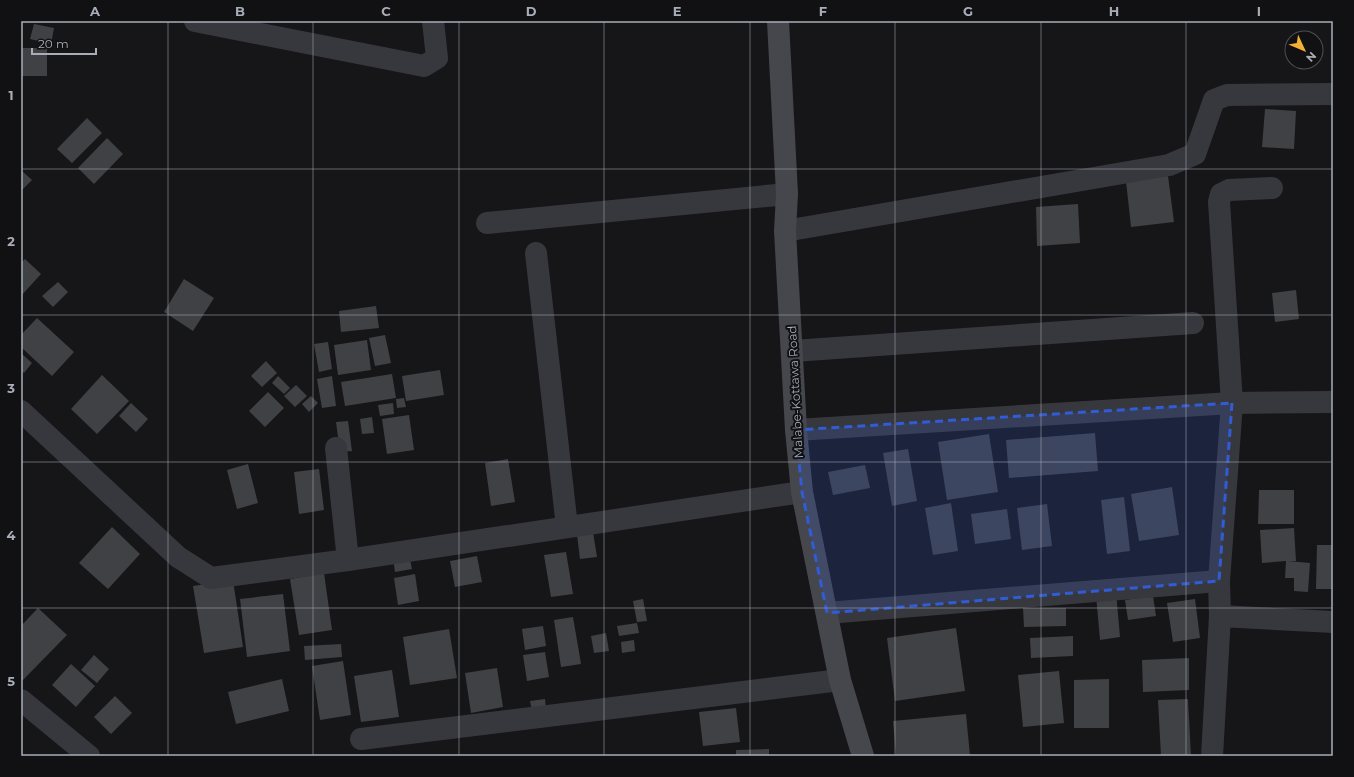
<svg xmlns="http://www.w3.org/2000/svg" width="1354" height="777" font-family="Montserrat,sans-serif">
<style>
.building{fill:#404145}
.lines{fill:none;stroke-linecap:round;stroke-linejoin:round}
.street{stroke:#37383d;stroke-width:22}
.secondary{stroke:#45474d;stroke-width:22}
.marked{fill:#325cd3;fill-opacity:0.2;stroke:#325cd3;stroke-width:3;stroke-dasharray:8 5;stroke-linejoin:round}
.grid{fill:none;stroke:#a8adb8;stroke-width:1;stroke-opacity:0.55}
.labels{text-anchor:middle;dominant-baseline:central;stroke-width:4;stroke-linejoin:round;paint-order:stroke}
.street-label{font-size:12px;fill:#a8adb8;stroke:#111113}
.neatline{fill:none;stroke:#a8adb8;stroke-width:1.5}
.grid-label{font-size:13px;text-anchor:middle;font-weight:bold;fill:#a8adb8}
</style>
<rect width="100%" height="100%" fill="#161618"/>
<g class="building">
<polygon points="34,24 54,28 51,44 30,39"/>
<rect x="21" y="48" width="26" height="28"/>
<polygon points="1265,109 1296,111 1294,149 1262,147"/>
<polygon points="87,118 102,133 72,163 57,149"/>
<polygon points="107,138 123,154 94,184 78,168"/>
<polygon points="21,170 32,180 21,191"/>
<polygon points="1168,176 1174,222 1131,227 1126,181"/>
<polygon points="1078,204 1080,243 1037,246 1036,207"/>
<polygon points="25,259 41,274 21,296 21,263"/>
<polygon points="184,279 214,298 193,331 164,312"/>
<polygon points="58,282 68,292 53,307 42,296"/>
<polygon points="1296,290 1299,319 1275,322 1272,293"/>
<polygon points="376,306 379,328 341,332 339,311"/>
<polygon points="37,318 74,352 52,376 21,347 21,335"/>
<polygon points="385,335 391,363 375,366 369,338"/>
<polygon points="367,340 371,370 338,375 334,345"/>
<polygon points="328,342 332,369 319,372 314,344"/>
<polygon points="21,353 32,363 24,373 21,370"/>
<polygon points="266,361 277,373 262,387 251,376"/>
<polygon points="440,370 444,395 406,401 402,376"/>
<polygon points="392,374 396,398 345,406 341,382"/>
<polygon points="102,375 129,401 97,434 71,409"/>
<polygon points="278,376 290,388 284,394 272,383"/>
<polygon points="332,376 336,406 322,408 317,379"/>
<polygon points="296,385 307,396 295,407 284,396"/>
<polygon points="268,392 284,408 265,427 249,411"/>
<polygon points="311,396 318,403 309,412 302,404"/>
<polygon points="404,398 406,407 397,408 396,399"/>
<polygon points="131,403 148,419 136,432 119,416"/>
<polygon points="393,403 394,414 380,416 378,405"/>
<polygon points="409,415 414,450 387,454 382,419"/>
<polygon points="372,417 374,433 362,434 360,419"/>
<polygon points="348,421 352,451 340,452 336,422"/>
<polygon points="1095,433 1098,471 1009,478 1006,440"/>
<polygon points="989,434 998,492 947,500 938,442"/>
<polygon points="908,449 917,501 892,506 883,453"/>
<polygon points="508,459 515,502 491,506 485,463"/>
<polygon points="248,464 258,503 237,509 227,470"/>
<polygon points="865,465 870,488 833,495 828,472"/>
<polygon points="319,469 324,510 299,514 294,472"/>
<polygon points="1172,487 1179,535 1139,541 1131,494"/>
<polygon points="1259,490 1294,490 1294,524 1258,524"/>
<polygon points="1124,497 1130,551 1107,554 1101,500"/>
<polygon points="951,503 958,551 933,555 925,508"/>
<polygon points="1047,504 1052,546 1022,550 1017,508"/>
<polygon points="1007,509 1011,539 975,544 971,514"/>
<polygon points="112,527 140,554 108,589 79,563"/>
<polygon points="1294,528 1296,561 1288,561 1310,563 1308,592 1294,591 1294,578 1285,578 1286,561 1262,563 1260,530"/>
<polygon points="593,532 597,557 580,559 577,535"/>
<polygon points="1317,545 1333,545 1333,589 1316,589"/>
<polygon points="566,552 573,594 551,597 544,555"/>
<polygon points="409,555 412,569 395,572 393,558"/>
<polygon points="477,556 482,582 455,587 450,561"/>
<polygon points="324,573 332,630 299,635 290,579"/>
<polygon points="415,574 419,601 398,605 394,578"/>
<polygon points="233,580 243,647 204,653 193,586"/>
<polygon points="1116,592 1120,637 1100,640 1096,595"/>
<polygon points="283,594 290,651 247,657 240,599"/>
<polygon points="1153,596 1156,616 1128,620 1125,600"/>
<polygon points="643,599 647,621 637,622 633,601"/>
<polygon points="1195,599 1200,638 1173,642 1167,603"/>
<polygon points="38,608 67,635 22,681 21,626"/>
<polygon points="1023,608 1066,608 1066,626 1024,627"/>
<polygon points="573,617 581,664 561,667 554,620"/>
<polygon points="637,623 639,633 619,636 617,626"/>
<polygon points="543,626 546,646 525,650 522,629"/>
<polygon points="956,628 965,691 895,701 887,638"/>
<polygon points="449,629 457,678 410,685 403,637"/>
<polygon points="606,633 609,651 594,653 591,636"/>
<polygon points="1073,636 1073,656 1031,658 1030,638"/>
<polygon points="634,640 635,651 622,653 621,642"/>
<polygon points="341,644 342,657 305,660 304,646"/>
<polygon points="545,652 549,677 527,681 523,655"/>
<polygon points="94,655 109,669 97,683 81,670"/>
<polygon points="1189,658 1189,690 1143,692 1142,660"/>
<polygon points="343,661 351,715 320,720 312,666"/>
<polygon points="71,664 95,686 76,707 52,685"/>
<polygon points="497,668 503,707 471,713 465,673"/>
<polygon points="392,670 399,717 361,722 354,676"/>
<polygon points="1059,671 1064,723 1023,727 1018,675"/>
<polygon points="282,679 289,711 236,724 228,692"/>
<polygon points="1109,679 1109,728 1074,728 1074,680"/>
<polygon points="115,696 132,713 111,734 94,717"/>
<polygon points="545,699 546,709 532,711 530,701"/>
<polygon points="1188,699 1191,756 1161,756 1158,700"/>
<polygon points="736,708 740,742 703,746 699,712"/>
<polygon points="966,714 970,756 896,756 893,721"/>
<polygon points="769,749 769,756 736,756 736,750"/>
</g>
<g class="lines">
<g class="street">
<polyline points="195,21 424,66 437,58 433,21"/>
<polyline points="487,223 787,194"/>
<polyline points="785,231 1169,165 1195,154 1214,100 1227,95 1333,94"/>
<polyline points="536,253 567,527"/>
<polyline points="793,351 1193,323"/>
<polyline points="21,411 178,557 211,578 348,560 802,492"/>
<polyline points="796,430 1232,403 1333,402"/>
<polyline points="336,448 348,560"/>
<polyline points="827,613 1219,581"/>
<polyline points="1220,616 1219,581 1232,403 1219,202 1221,194 1229,190 1272,188"/>
<polyline points="21,700 89,756"/>
<polyline points="361,739 840,680"/>
<polyline points="1212,756 1220,616 1333,622"/>
</g>
<polyline class="secondary" points="778,21 787,194 785,231 796,430 802,492 840,680 863,756"/>
</g>
<path class="marked" d="M 1232,403 L 1219,581 L 827,613 L 802,492 L 796,430 Z"/>
<path class="grid" d="M 168,21 L 168,756M 313,21 L 313,756M 459,21 L 459,756M 604,21 L 604,756M 750,21 L 750,756M 895,21 L 895,756M 1041,21 L 1041,756M 1186,21 L 1186,756M 21,169 L 1333,169M 21,315 L 1333,315M 21,462 L 1333,462M 21,608 L 1333,608"/>
<g class="labels">
<g class="street-label">
<text transform="translate(795 392) rotate(-93)">Malabe-Kottawa Road</text>
</g>
</g>
<rect width="1354" height="777" fill="none" stroke="#111113" stroke-width="44"/>
<g transform="translate(1304 50) rotate(134)"><circle r="19" fill="#111113" stroke="#4d4f55"/>
<path d="M0-3L7 15L0 10L-7 15Z" fill="#f2b134"/>
<text y="-6" font-size="11" font-weight="bold" text-anchor="middle" fill="#a8adb8">N</text>
</g>
<path d="M32 48v6h64v-6" fill="none" stroke="#a8adb8" stroke-width="2"/>
<text x="38" y="48" font-size="12" fill="#a8adb8" stroke="#111113" stroke-width="3" paint-order="stroke">20 m</text>
<rect x="22" y="22" width="1310" height="733" class="neatline"/>
<g class="grid-label">
<text x="95" y="16">A</text>
<text x="240" y="16">B</text>
<text x="386" y="16">C</text>
<text x="531" y="16">D</text>
<text x="677" y="16">E</text>
<text x="823" y="16">F</text>
<text x="968" y="16">G</text>
<text x="1114" y="16">H</text>
<text x="1259" y="16">I</text>
<text x="11" y="100">1</text>
<text x="11" y="246">2</text>
<text x="11" y="393">3</text>
<text x="11" y="540">4</text>
<text x="11" y="686">5</text>
</g>
</svg>
